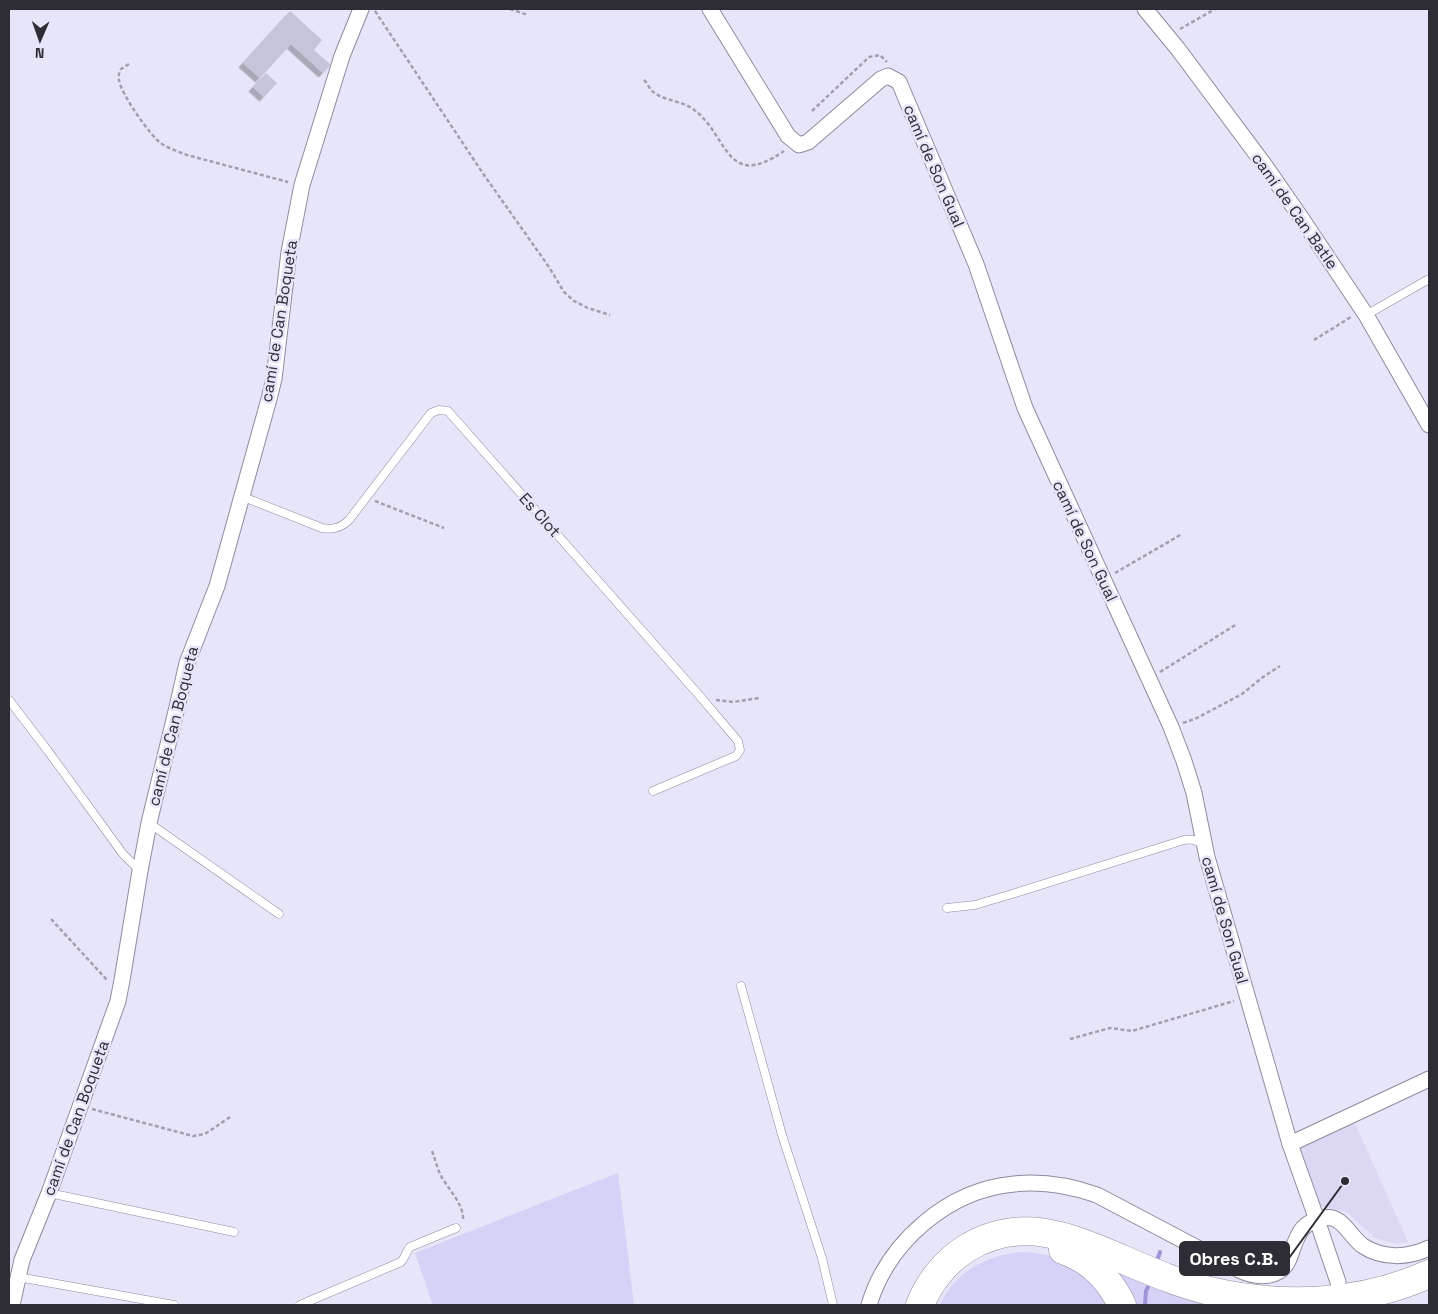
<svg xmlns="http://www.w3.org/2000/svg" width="1438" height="1314" font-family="'Space Grotesk',sans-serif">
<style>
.built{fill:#dcd8f4}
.green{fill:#d6d1f6}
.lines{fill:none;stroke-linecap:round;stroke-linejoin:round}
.stream{stroke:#a094d8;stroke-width:4}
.building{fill:#c6c4d8;filter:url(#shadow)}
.service-casing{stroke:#8d8b9d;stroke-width:9}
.minor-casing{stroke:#8d8b9d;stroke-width:17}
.motorway-casing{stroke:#8d8b9d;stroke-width:29}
.path{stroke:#a2a0b0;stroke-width:2.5;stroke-dasharray:4 2.5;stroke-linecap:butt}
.service{stroke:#fff;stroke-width:8}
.minor{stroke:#fff;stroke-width:15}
.motorway{stroke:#fff;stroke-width:28}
.labels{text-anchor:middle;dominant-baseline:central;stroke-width:5;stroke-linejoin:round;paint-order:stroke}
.street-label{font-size:16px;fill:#2e2d35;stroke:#e7e5f9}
.leader{fill:none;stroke:#2e2d35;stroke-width:2}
.callout-dot{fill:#2e2d35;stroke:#e7e5f9;stroke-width:2}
.callout{fill:#2e2d35;stroke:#2e2d35;stroke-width:2}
.callout-label{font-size:18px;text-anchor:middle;font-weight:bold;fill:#fff}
</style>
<defs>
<filter id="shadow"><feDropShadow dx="-4.5" dy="4.5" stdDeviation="0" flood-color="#0004"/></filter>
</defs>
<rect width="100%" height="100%" fill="#e7e5f9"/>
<polygon class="built" points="1353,1119 1408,1242 1397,1244 1375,1238 1347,1212 1317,1205 1300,1157 1301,1144"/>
<g class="green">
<polygon points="618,1173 634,1305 433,1305 415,1253"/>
<path d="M 1023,1252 C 1042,1253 1063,1257 1079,1269 C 1089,1276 1102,1295 1110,1305 L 940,1305 C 954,1272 988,1254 1023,1252 Z"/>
<polygon points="1097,1260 1236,1305 1130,1305"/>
</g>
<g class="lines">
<g class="stream">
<polyline points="1158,1258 1160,1252"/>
<polyline points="1145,1305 1146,1291 1148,1287"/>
</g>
</g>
<g class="building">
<polygon points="290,11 322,40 314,50 330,64 329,67 323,73 291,44 260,78 243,63"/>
<polygon points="266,73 277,83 264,97 253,87"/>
</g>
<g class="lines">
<g class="service-casing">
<g id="service">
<polyline points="1366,315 1429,279"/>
<path d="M 241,496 L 322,528 C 333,530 341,528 349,520 L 431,413 L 439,410 L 448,411 L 698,694 L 738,741 L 740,750 L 736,756 L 653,791"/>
<polyline points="9,700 48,751 123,854 140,871"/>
<polyline points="149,823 279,914"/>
<path d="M 947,908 L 975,905 L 1012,894 L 1184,840 C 1191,839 1198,839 1203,846"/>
<polyline points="741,986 782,1135 822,1258 833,1305"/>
<polyline points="49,1193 234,1232"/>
<polyline points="18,1277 174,1305"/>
<path d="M 300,1305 L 401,1262 C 405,1258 406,1252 410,1247 L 456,1228"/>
</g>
</g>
<g class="minor-casing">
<g id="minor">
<polyline points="710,9 788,136 799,145 808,142 881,79 888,76 899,82 976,264 1025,408 1171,727 1184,761 1194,793 1207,857 1290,1144 1317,1220 1338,1282"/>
<polyline points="1145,9 1178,49 1266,167 1302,219 1366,315 1429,425"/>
<polyline points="1290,1144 1429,1079"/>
<polyline points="12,1305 22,1260 49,1193 118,1001 122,980 140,871 149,823 178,703 187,663 217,586 269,399 274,379 289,252 302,185 342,56 361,9"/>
<path d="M 869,1305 C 888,1242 948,1190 1014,1184 C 1042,1181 1071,1186 1097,1195 L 1239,1270 C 1256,1278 1280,1280 1289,1259 C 1293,1249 1296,1236 1303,1228 C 1309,1222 1317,1219 1324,1218 C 1342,1214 1350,1237 1363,1246 C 1383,1259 1408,1258 1429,1248"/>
</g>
</g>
<g class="motorway-casing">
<g id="motorway">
<path d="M 1063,1250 C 1090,1259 1110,1280 1122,1305"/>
<path d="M 920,1305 C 929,1282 946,1261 967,1248 C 1022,1215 1070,1237 1122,1259 C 1152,1272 1182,1285 1214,1292 C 1286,1308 1362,1304 1429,1274"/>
</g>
</g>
<g class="path">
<polyline points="510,9 528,15"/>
<polyline points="375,11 484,175 549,267 564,292 574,301 588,308 610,315"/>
<polyline points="1180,29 1215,9"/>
<path d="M 129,64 L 121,69 C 119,73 118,76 119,80 C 121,94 151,137 162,144 C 170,149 179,152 187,155 L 288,182"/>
<path d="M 644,80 C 647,83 649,87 651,90 C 662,101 681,100 693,109 C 729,135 725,192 784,151"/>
<polyline points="812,111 869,57 880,55 887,62"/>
<polyline points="1314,340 1351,317"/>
<polyline points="375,501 444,528"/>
<polyline points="1115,573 1182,534"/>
<polyline points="1160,672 1237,624"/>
<polyline points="716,700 733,702 759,698"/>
<polyline points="1183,723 1197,718 1242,694 1263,677 1280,666"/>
<polyline points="51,919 107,980"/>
<polyline points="1070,1039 1110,1028 1132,1031 1234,1001"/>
<polyline points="92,1109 193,1136 205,1134 230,1117"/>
<path d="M 432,1151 C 435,1159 437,1167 440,1174 C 447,1188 465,1205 463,1221"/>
</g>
<use href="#service" class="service"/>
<use href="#minor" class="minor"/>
<use href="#motorway" class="motorway"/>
</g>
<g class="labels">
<g class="street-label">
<text transform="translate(934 166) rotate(67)">camí de Son Gual</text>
<text transform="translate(1295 211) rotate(55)">camí de Can Batle</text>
<text transform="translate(279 321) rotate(-81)">camí de Can Boqueta</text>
<text transform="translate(540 515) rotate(48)">Es Clot</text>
<text transform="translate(1085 541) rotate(65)">camí de Son Gual</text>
<text transform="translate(173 726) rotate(-76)">camí de Can Boqueta</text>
<text transform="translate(1225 920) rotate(74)">camí de Son Gual</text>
<text transform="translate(76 1118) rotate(-70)">camí de Can Boqueta</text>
</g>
</g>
<path class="leader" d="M1345 1181L1289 1258"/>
<circle class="callout-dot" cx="1345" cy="1181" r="5"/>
<rect class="callout" x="1180" y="1242" width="109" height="33" rx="5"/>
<g class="callout-label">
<text x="1234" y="1265">Obres C.B.</text>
</g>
<rect width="1438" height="1314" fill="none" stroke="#2e2d35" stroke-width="20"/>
<g transform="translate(40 40) rotate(182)" stroke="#e7e5f9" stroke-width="4" paint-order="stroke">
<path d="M0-4L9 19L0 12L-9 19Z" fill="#2e2d35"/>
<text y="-8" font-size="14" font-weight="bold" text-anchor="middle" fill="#2e2d35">N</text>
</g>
</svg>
